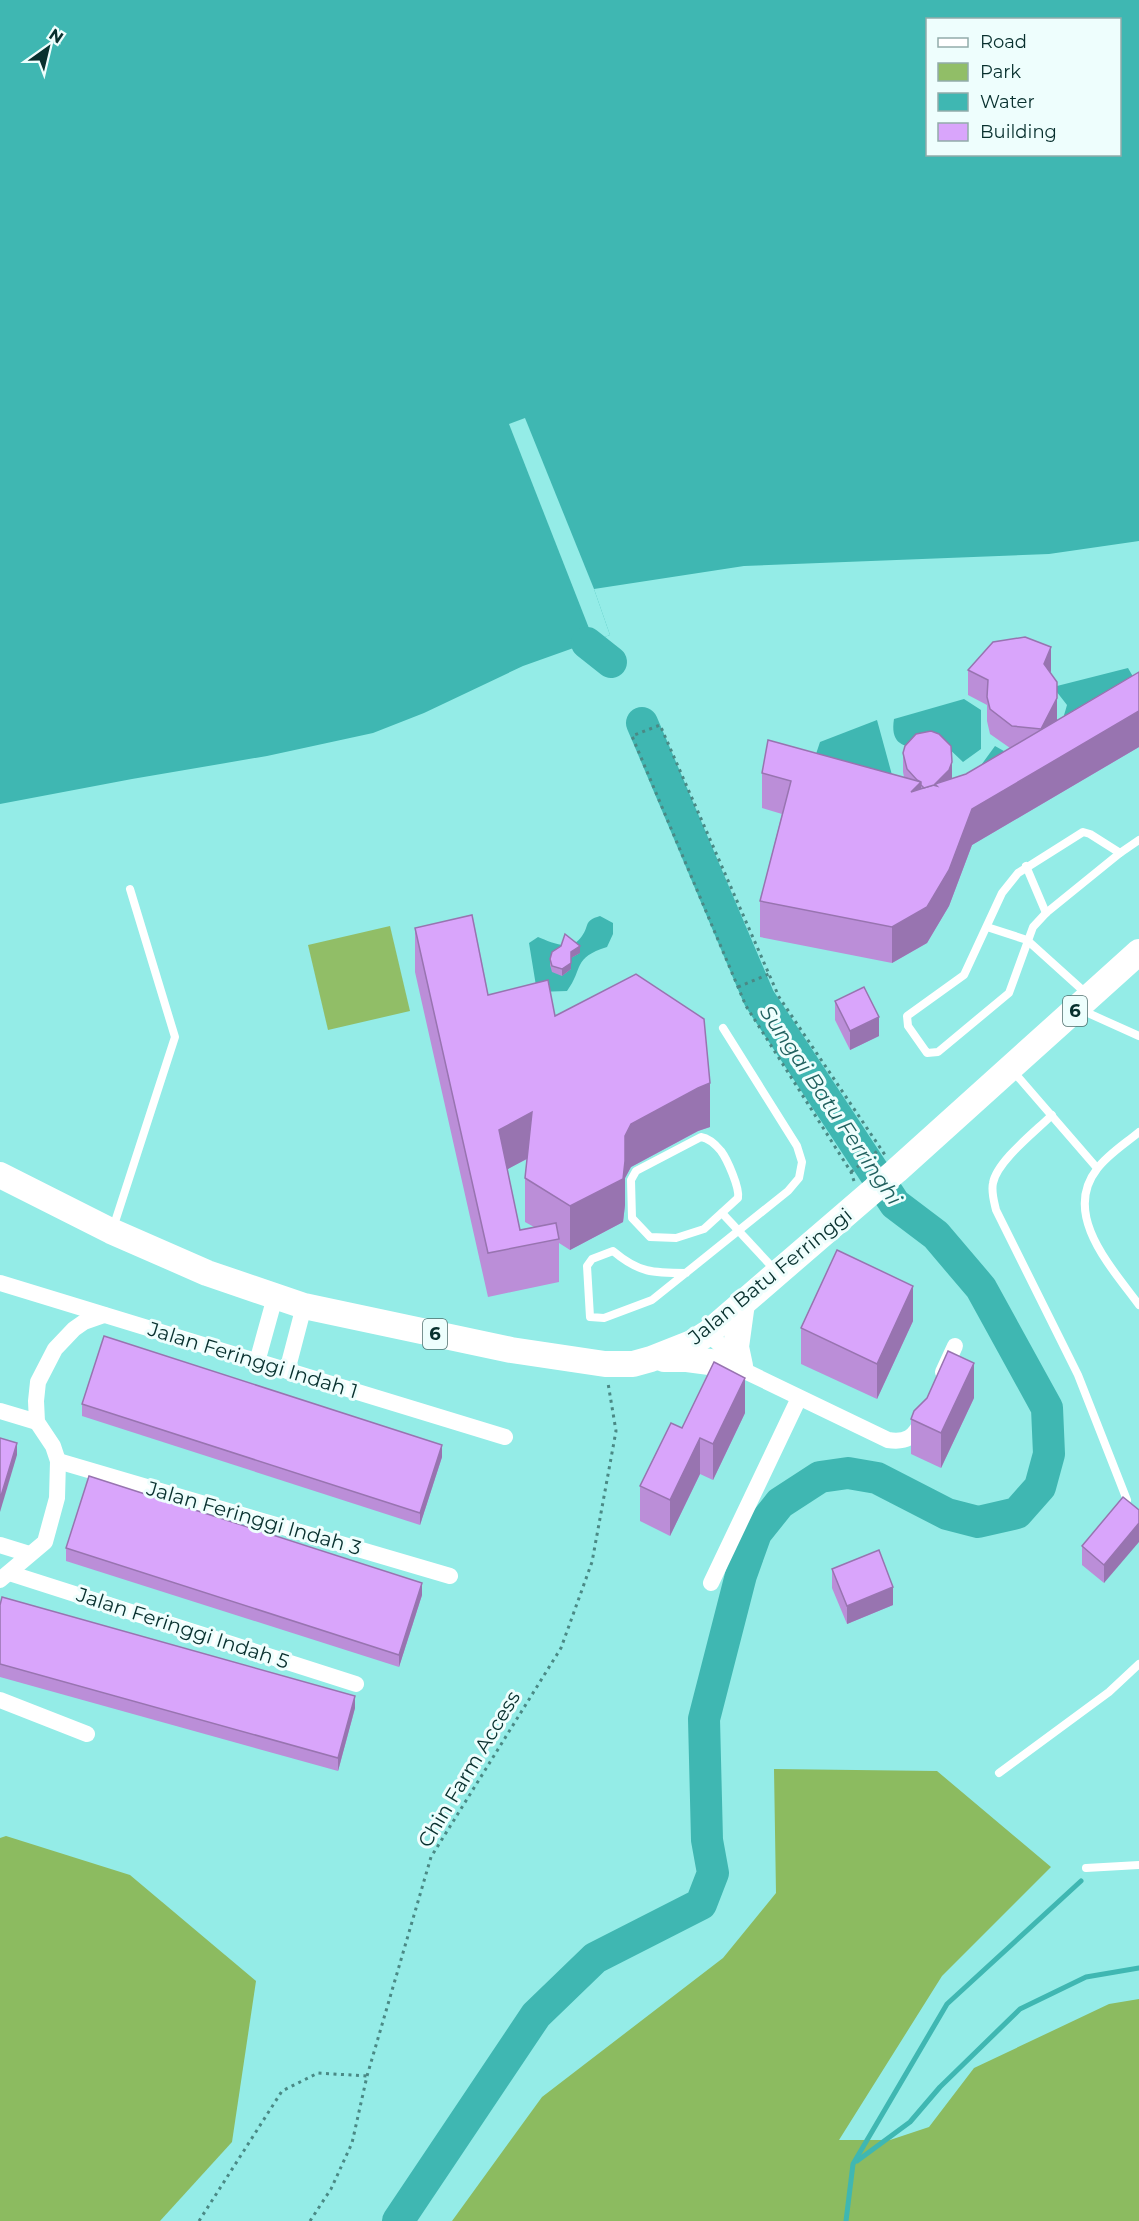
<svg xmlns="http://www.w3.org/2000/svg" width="1139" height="2221" font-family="Montserrat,sans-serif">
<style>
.green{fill:#91be67}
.forest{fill:#8cbb60}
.water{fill:#3fb7b2;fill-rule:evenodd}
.pier{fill:#94ece7}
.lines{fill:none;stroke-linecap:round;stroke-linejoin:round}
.stream{stroke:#3fb7b2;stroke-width:5}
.river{stroke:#3fb7b2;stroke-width:32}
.path{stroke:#4a8985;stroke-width:3;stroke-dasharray:3 4.5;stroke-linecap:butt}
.service{stroke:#fff;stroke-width:8}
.minor{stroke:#fff;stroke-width:16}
.primary{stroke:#fff;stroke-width:26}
.wall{fill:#bb8ed8;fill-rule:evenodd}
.shaded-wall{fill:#9874b0}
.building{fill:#d9a5fb;stroke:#9874b0;stroke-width:1.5}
.labels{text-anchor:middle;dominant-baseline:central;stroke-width:6;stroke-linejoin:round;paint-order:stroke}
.shield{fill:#eefefd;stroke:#4d6e6c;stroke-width:1.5}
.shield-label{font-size:18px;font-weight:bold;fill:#08302e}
.street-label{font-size:20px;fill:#08302e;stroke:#eefefd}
.water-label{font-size:21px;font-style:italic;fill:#21615f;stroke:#eefefd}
</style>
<rect width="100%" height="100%" fill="#94ece7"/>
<polygon class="green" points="390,926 410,1011 328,1030 308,945"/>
<g class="forest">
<polygon points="774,1769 937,1771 1051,1867 942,1976 839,2140 890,2140 929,2127 974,2068 1109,2004 1139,1999 1139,2221 452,2221 542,2097 723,1958 776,1893"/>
<polygon points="6,1836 130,1875 256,1981 232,2142 160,2221 0,2221 0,1838"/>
</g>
<g class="water">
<path d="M 0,0 L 1139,0 L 1139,541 L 1049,554 L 744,566 L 594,589 L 610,635 L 523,666 L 424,713 L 373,733 L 267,756 L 132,779 L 0,804 ZM 928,20 L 1120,20 L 1120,154 L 928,154 Z"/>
<path d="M 1128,668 L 1139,687 L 1139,701 L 988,787 L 979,768 L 995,746 L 1020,760 C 1049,743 1058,739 1067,705 L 1053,687 Z"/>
<path d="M 964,699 L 981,710 L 981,749 L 963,762 L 944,744 C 921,746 888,756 894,719 Z"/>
<polygon points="877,720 892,775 812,766 820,742"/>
<path d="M 600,916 L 613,923 L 613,934 L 607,947 C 572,958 584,968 567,991 L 537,992 L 529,943 L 538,937 C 551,942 571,953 582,936 C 590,925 583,921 600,916 Z"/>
</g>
<polygon class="pier" points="525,418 594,589 610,635 594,641 509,424"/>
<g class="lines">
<g class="stream">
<polyline points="857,2161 910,2122 940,2087 1020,2009 1086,1977 1139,1968"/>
<polyline points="846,2221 853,2164 947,2004 1081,1881"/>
</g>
<g class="river">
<polyline points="587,643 611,662"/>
<polyline points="398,2221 536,2015 595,1958 701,1904 713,1873 707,1840 704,1719 741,1575 756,1533 780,1503 820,1477 848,1473 877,1478 947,1514 978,1522 1017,1513 1040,1487 1049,1454 1047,1408 981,1288 936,1235 895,1204 759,998 642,723"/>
</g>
<g class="path">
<polyline points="738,987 769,974"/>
<polyline points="851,1172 880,1149"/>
<polyline points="854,1181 851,1172 746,1006 632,736 660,725 779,997 885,1155"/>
<polyline points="199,2221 282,2091 318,2073 367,2076"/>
<polyline points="310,2221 331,2189 352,2143 367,2076 431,1857 561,1648 592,1562 616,1431 608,1383"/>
</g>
<g class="service">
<polygon points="1083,832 1090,834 1120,853 1046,913 1033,927 1009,993 938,1052 927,1053 908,1026 907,1016 964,975 1002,893 1018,873"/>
<polyline points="1120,853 1139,840"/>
<polyline points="1026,866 1046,913"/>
<polyline points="987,927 1027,940 1088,995"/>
<polyline points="1079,1009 1139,1036"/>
<polyline points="1013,1071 1097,1168"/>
<path d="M 1052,1115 C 1036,1131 997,1161 993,1183 C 991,1192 994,1201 996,1210 L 1078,1375 L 1127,1500"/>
<path d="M 1139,1132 C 1126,1143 1107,1155 1097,1169 C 1061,1215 1113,1269 1139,1305"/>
<path d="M 701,1137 C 708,1138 716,1145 721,1151 C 727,1159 740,1188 738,1198 L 704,1229 L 676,1238 L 650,1237 L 632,1218 L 631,1180 L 636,1171 Z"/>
<polyline points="722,1213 775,1270"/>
<polyline points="113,1228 175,1037 130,889"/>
<path d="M 686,1273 C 653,1273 639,1273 613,1251 L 592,1259 L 587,1266 L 590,1317 L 604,1318 L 652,1300 L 788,1191 L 799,1178 L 802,1162 L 797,1146 L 723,1028"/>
<polyline points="999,1773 1109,1692 1139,1664"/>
<polyline points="1086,1868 1139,1865"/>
</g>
<g class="minor">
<polyline points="0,1283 505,1437"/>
<path d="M 708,1333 L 749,1373 L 888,1440 C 906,1443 915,1437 922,1420"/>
<polyline points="257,1362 275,1297"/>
<polyline points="287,1371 304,1306"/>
<polyline points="943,1372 955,1346"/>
<polyline points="0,1411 37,1422"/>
<polyline points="58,1461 450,1576"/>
<polyline points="0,1545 29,1554"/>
<polyline points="9,1573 356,1684"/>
<polyline points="0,1580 45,1542 57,1498 58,1461 53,1446 37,1422 36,1401 38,1382 55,1349 74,1329 84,1322 104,1315"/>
<polyline points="711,1583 799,1398"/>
<polyline points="0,1700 87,1734"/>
</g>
<g class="primary">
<polyline points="0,1175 111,1231 207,1273 304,1306 511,1350 605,1364 633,1364 651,1359 694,1342 708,1333 896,1171 1139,952"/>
<polyline points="664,1359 687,1359 740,1366 736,1347 742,1303"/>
</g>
</g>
<g class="wall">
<polygon points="968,670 1051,671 1050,673 1057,720 1139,672 1139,747 972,845 949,906 927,943 892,963 760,937 760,901 782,814 762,808 762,773 904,777 903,772 903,753 952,779 966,774 1010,748 990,734 987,721 987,705 968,695"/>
<path d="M 415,928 L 488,995 L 555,1016 L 710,1127 L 698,1131 L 631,1167 L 625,1178 L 625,1205 L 623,1222 L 570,1250 L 559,1243 L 559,1282 L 488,1297 L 415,972 ZM 527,1159 L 525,1178 L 525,1222 L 534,1227 L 520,1230 L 507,1169 Z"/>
<polygon points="580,953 571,958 571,969 562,976 552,972 550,965 550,959"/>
<polygon points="835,1001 879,1036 850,1050 835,1020"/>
<polygon points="913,1321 877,1399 801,1364 801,1328"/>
<polygon points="974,1398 941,1468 911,1454 911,1419"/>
<polygon points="82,1404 442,1457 420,1525 82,1416"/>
<polygon points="745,1413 713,1480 700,1474 670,1536 640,1521 640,1486 682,1428"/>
<polygon points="1139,1510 1104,1583 1082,1565 1082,1546"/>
<polygon points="66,1548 422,1595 399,1667 66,1561"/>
<polygon points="832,1569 893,1605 847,1624 832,1588"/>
<polygon points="0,1605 355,1708 338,1771 0,1677"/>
</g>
<g class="shaded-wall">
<polygon points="1051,647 1051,671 1044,688 1044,664"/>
<polygon points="1057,698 1057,723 1041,753 1041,729"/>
<polygon points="1139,711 1139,747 972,845 949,906 927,943 892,963 892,927 972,809"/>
<polygon points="952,762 952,781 937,786 935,784 935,802 927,792"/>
<polygon points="921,782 921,817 911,792"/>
<polygon points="580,946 580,953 571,958 571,969 562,976 562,969 571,952"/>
<polygon points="879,1017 879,1036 850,1050 850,1031"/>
<polygon points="710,1083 710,1127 698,1131 631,1167 625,1178 625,1205 623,1222 570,1250 570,1206 625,1136 631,1124 698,1088"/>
<polygon points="532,1112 532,1156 499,1174 499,1130"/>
<polygon points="913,1286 913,1321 877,1399 877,1364"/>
<polygon points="974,1363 974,1398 941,1468 941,1433"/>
<polygon points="745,1378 745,1413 713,1480 713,1444"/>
<polygon points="700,1438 700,1474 670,1536 670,1500"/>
<polygon points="17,1443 17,1455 0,1512 0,1499"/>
<polygon points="442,1445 442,1457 420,1525 420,1513"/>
<polygon points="1139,1523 1139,1542 1104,1583 1104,1565"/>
<polygon points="422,1583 422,1595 399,1667 399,1655"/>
<polygon points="893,1587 893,1605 847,1624 847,1606"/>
<polygon points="355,1696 355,1708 338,1771 338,1758"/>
</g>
<g class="building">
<polygon points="1025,637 1051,647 1044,664 1057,682 1057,698 1041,729 1012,726 990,709 987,697 988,680 968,670 993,642"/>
<polygon points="1139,672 1139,711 972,809 949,870 927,907 892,927 760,901 791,781 762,773 768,740 921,782 911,792 933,785 937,786 935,784 966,774"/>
<polygon points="931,731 939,734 951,746 952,762 949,770 934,785 924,788 921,785 921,782 917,780 907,769 903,753 905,746 916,734"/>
<polygon points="472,915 488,995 548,980 555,1016 636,974 704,1019 710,1083 698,1088 631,1124 625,1136 625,1161 623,1179 570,1206 525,1178 532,1112 499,1130 520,1230 556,1223 559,1239 488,1253 415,928"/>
<polygon points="565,934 580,946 571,952 571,963 562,969 552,966 550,959 552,952 561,946"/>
<polygon points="864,987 879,1017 850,1031 835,1001"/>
<polygon points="837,1250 913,1286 877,1364 801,1328"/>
<polygon points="104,1336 442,1445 420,1513 82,1404"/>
<polygon points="948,1351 974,1363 941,1433 911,1419 914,1411 927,1398"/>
<polygon points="714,1362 745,1378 713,1444 700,1438 670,1500 640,1486 671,1423 682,1428"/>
<polygon points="0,1438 17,1443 0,1499"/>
<polygon points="89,1476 422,1583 399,1655 66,1548"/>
<polygon points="1123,1497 1139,1510 1139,1523 1104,1565 1082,1546"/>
<polygon points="879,1550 893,1587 847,1606 832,1569"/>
<polygon points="2,1597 355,1696 338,1758 0,1664 0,1605"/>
</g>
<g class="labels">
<g class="shield">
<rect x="1063" y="996" width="24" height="30" rx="4.5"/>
<rect x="423" y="1319" width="24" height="30" rx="4.5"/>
</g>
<g class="shield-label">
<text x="1075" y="1011">6</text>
<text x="435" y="1334">6</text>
</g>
<g class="street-label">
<text transform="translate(770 1276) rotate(-39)">Jalan Batu Ferringgi</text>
<text transform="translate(253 1360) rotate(17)">Jalan Feringgi Indah 1</text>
<text transform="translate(254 1518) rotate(16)">Jalan Feringgi Indah 3</text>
<text transform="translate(183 1628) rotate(18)">Jalan Feringgi Indah 5</text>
<text transform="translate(469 1769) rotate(-59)">Chin Farm Access</text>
</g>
<g class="water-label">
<text transform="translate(831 1105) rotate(56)">Sungai Batu Ferringhi</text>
</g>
</g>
<rect x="926" y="18" width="195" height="138" fill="#eefefd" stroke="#92acaa" stroke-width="1.5"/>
<rect x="938" y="38" width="30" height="9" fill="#ffffff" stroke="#92acaa" stroke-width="1.5"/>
<text x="980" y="48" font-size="18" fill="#08302e">Road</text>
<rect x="938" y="63" width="30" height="18" fill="#91be67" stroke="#92acaa" stroke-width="1.5"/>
<text x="980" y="78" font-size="18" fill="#08302e">Park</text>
<rect x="938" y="93" width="30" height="18" fill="#3fb7b2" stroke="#92acaa" stroke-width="1.5"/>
<text x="980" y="108" font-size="18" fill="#08302e">Water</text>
<rect x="938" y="123" width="30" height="18" fill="#d9a5fb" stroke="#92acaa" stroke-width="1.5"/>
<text x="980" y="138" font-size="18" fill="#08302e">Building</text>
<g transform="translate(48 48) rotate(34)" stroke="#eefefd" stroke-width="4.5" paint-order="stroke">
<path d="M0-4.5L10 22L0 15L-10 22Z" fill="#08302e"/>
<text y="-9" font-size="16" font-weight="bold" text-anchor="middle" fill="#08302e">N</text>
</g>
</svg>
